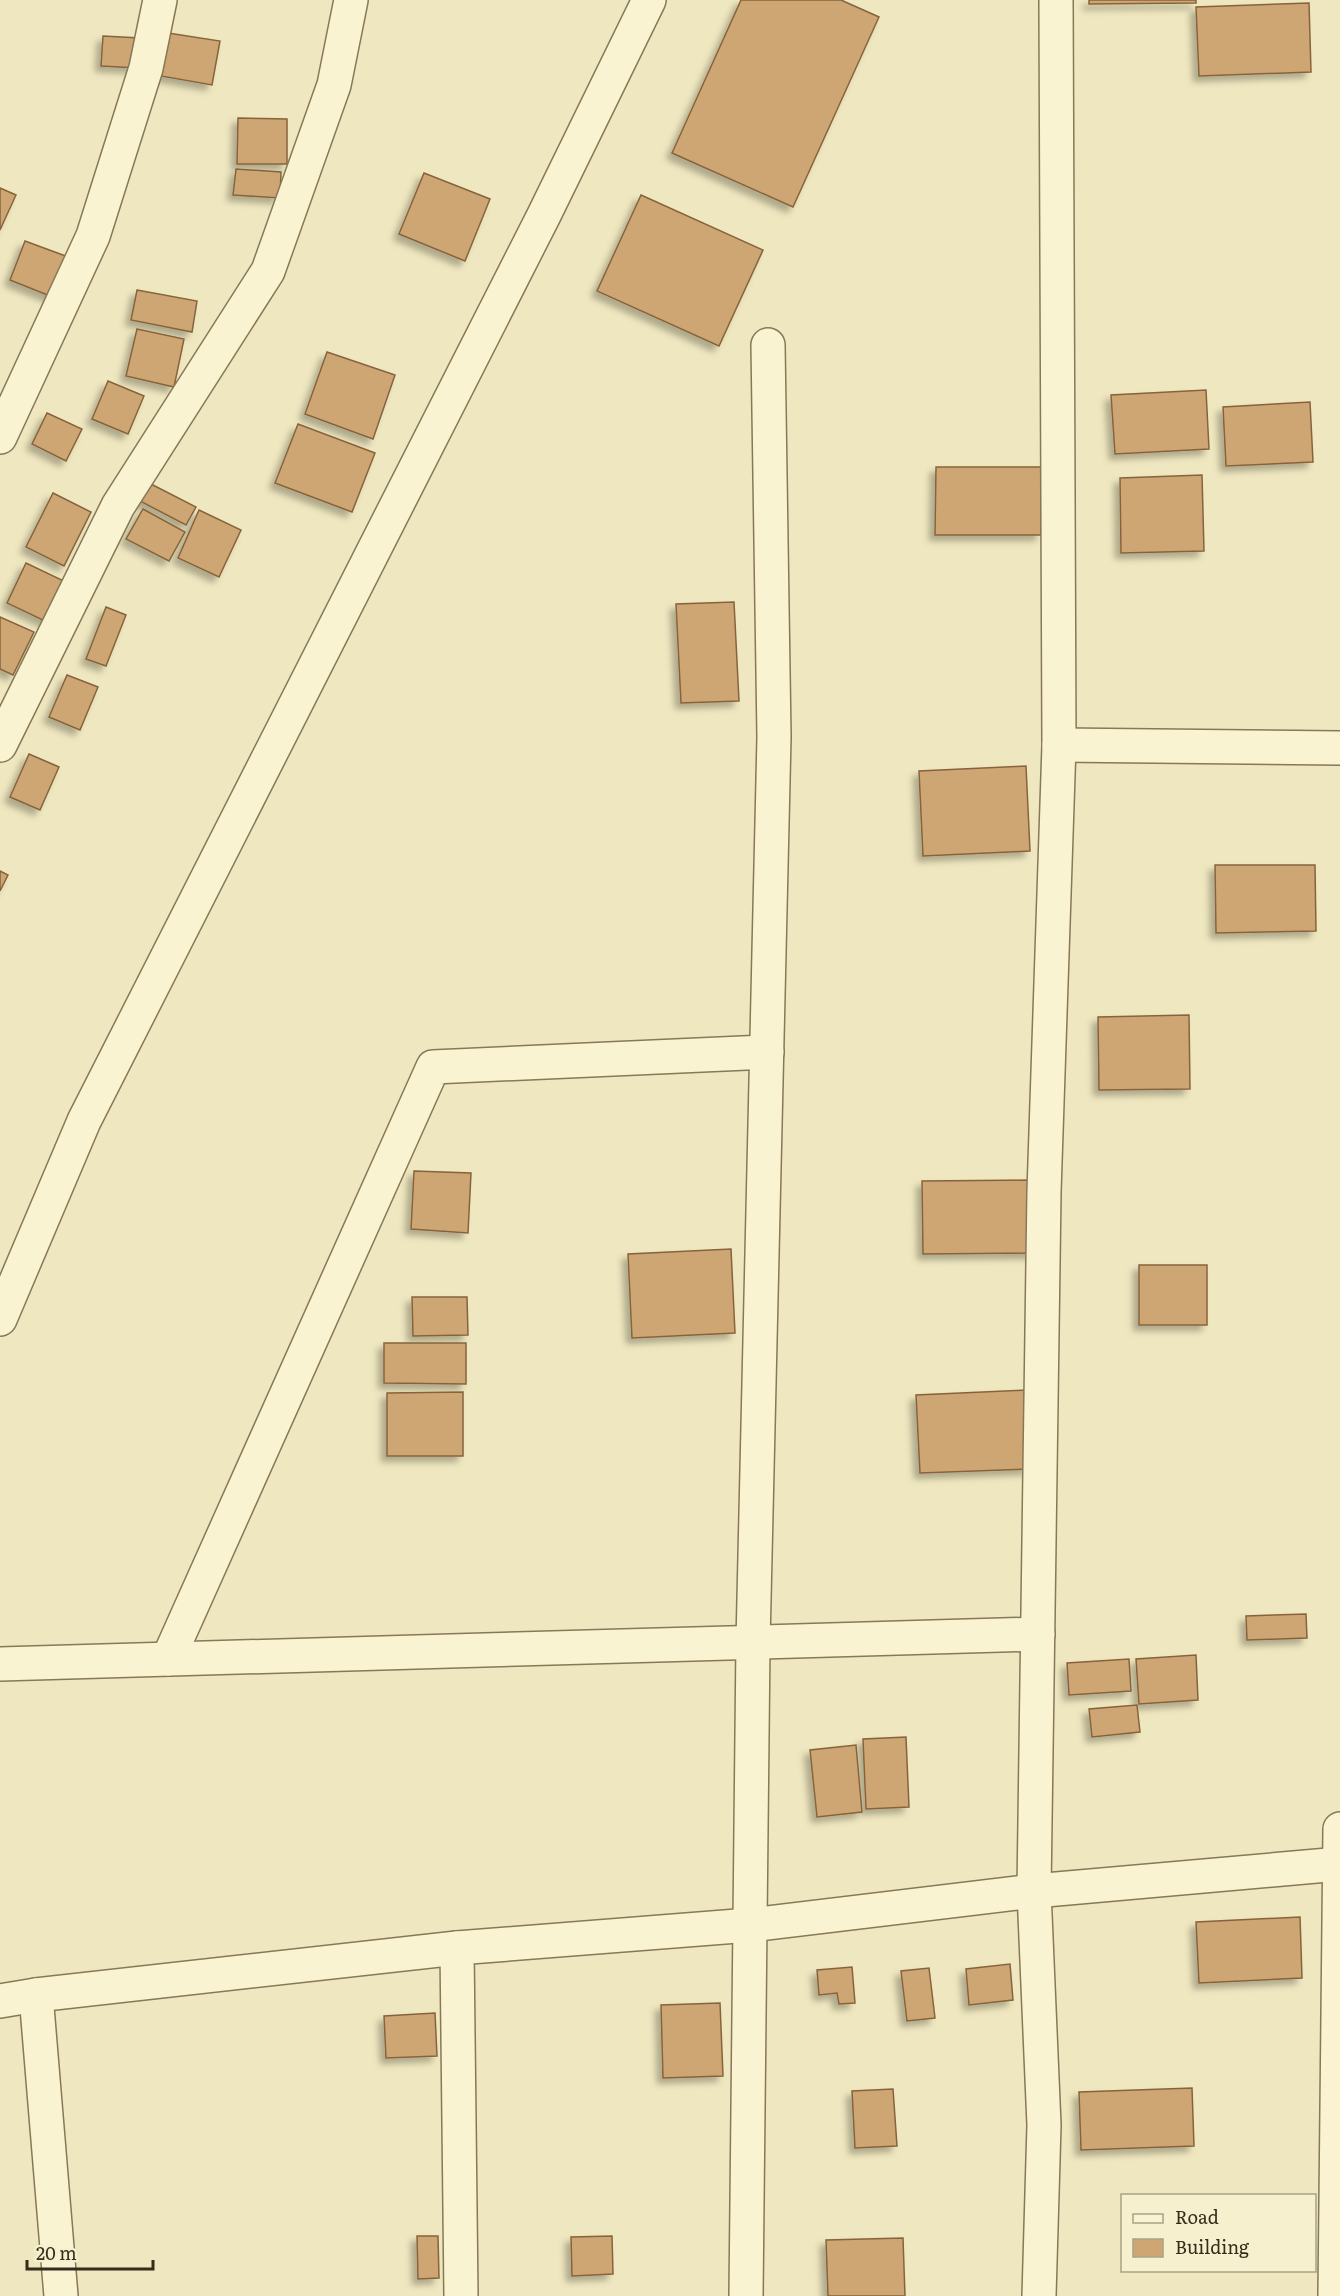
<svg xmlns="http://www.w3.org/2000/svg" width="1340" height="2296" font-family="Literata,serif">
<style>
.building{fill:#cea673;stroke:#87643c;stroke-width:1.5;filter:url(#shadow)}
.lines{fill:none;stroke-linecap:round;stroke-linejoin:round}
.minor-casing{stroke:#877857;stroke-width:36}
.minor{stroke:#f9f3d2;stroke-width:33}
</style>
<defs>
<filter id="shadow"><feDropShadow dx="-5.5" dy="5.5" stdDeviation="3" flood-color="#0004"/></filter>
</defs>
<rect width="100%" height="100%" fill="#efe7bf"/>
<g class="building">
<polygon points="741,0 841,0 879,17 793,207 672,153"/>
<polygon points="1089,0 1196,0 1196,3 1089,4"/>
<polygon points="1309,3 1311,72 1199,76 1196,7"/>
<polygon points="168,33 220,41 212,85 161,76"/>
<polygon points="103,36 140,38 138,68 101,66"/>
<polygon points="238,118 287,119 287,164 237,164"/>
<polygon points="236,169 281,172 280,198 233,195"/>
<polygon points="424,173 490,199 465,261 399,234"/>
<polygon points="0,188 16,195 0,230"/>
<polygon points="641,195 763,250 719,346 597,291"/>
<polygon points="25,241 71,258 55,298 10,280"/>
<polygon points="137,290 197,301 192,332 131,320"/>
<polygon points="137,329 184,339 174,387 126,376"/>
<polygon points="327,352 395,375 373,439 305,414"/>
<polygon points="108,381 144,396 128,434 92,419"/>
<polygon points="1206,390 1209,449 1115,454 1111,395"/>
<polygon points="1310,402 1313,462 1226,466 1223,407"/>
<polygon points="47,413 82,429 66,461 32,444"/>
<polygon points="298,424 375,453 352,512 275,483"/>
<polygon points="936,467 1041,467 1041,535 935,535"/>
<polygon points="1202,475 1204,551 1121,553 1120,478"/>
<polygon points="149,483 196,507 186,525 140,501"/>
<polygon points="53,493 91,512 64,566 26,547"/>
<polygon points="143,509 185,532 169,561 126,539"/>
<polygon points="199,510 241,530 219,577 178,558"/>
<polygon points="26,563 68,583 49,623 7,603"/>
<polygon points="734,602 739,701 681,703 676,604"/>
<polygon points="106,607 126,615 106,666 86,659"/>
<polygon points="0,617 34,632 13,675 0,669"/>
<polygon points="67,675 98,687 80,730 49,717"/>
<polygon points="29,754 59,767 40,810 10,797"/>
<polygon points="1026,766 1030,851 923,856 919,771"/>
<polygon points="1215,865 1315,865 1316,931 1216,933"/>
<polygon points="0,871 8,875 0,891"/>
<polygon points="1189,1015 1190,1089 1099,1090 1098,1017"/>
<polygon points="414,1171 471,1173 468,1233 411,1229"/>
<polygon points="1036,1180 1037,1253 923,1254 922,1181"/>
<polygon points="731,1249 735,1333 632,1338 628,1254"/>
<rect x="1139" y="1265" width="68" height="60"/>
<polygon points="412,1297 467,1297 468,1335 413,1336"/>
<polygon points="384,1343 466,1343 466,1384 384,1383"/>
<polygon points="1027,1390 1030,1469 920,1473 916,1395"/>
<polygon points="463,1392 463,1456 387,1456 387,1393"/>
<polygon points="1306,1614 1307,1638 1247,1640 1246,1616"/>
<polygon points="1196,1655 1198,1700 1139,1704 1136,1659"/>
<polygon points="1129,1659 1131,1691 1069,1695 1067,1663"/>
<polygon points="1137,1705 1140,1732 1092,1737 1089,1709"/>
<polygon points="906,1737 909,1807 866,1809 863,1739"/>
<polygon points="856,1745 862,1812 817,1817 810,1750"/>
<polygon points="1300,1917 1302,1978 1199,1983 1196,1922"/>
<polygon points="1010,1964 1013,2000 969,2005 966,1969"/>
<polygon points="852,1967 855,2003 839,2004 837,1993 819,1995 817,1970"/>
<polygon points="929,1968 935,2018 907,2021 901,1971"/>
<polygon points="720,2003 723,2076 663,2078 661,2005"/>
<polygon points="435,2013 437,2056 386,2058 384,2016"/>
<polygon points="1192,2088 1194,2146 1081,2150 1079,2092"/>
<polygon points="893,2089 897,2146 855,2148 852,2091"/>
<polygon points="417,2236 438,2236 439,2278 418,2279"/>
<polygon points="612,2236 613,2274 572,2276 571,2237"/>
<polygon points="903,2238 905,2296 828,2296 826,2240"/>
</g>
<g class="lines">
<g class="minor-casing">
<g id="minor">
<polyline points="0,437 93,236 146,68 160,0"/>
<polyline points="0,745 118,506 268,271 334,85 351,0"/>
<polyline points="1059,745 1340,748"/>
<polyline points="0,1319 84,1121 544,215 649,0"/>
<polyline points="168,1659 433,1067 767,1052"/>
<polyline points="0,1664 1038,1634"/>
<polyline points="36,1995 61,2296"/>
<polyline points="0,2001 36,1995 457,1948"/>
<polyline points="461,2296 457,1948 750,1925 1034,1891 1340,1864"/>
<polyline points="746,2296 753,1642 774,737 768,345"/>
<polyline points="1039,2296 1044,2125 1034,1891 1044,1192 1059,745 1056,0"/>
<polyline points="1335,2296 1340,1829"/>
</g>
</g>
<use href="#minor" class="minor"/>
</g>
<rect x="1121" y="2194" width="195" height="78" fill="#f6f0ce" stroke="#a9a287" stroke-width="1.5"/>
<rect x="1133" y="2214" width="30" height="9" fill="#f9f3d2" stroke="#a9a287" stroke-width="1.5"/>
<text x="1175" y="2224" font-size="18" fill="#362c1c">Road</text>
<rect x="1133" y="2239" width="30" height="18" fill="#cea673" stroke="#a9a287" stroke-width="1.5"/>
<text x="1175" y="2254" font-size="18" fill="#362c1c">Building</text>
<path d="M27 2260v9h126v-9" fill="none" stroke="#362c1c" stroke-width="3"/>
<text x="36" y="2260" font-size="18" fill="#362c1c" stroke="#f6f0ce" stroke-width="4.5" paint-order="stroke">20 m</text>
</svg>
